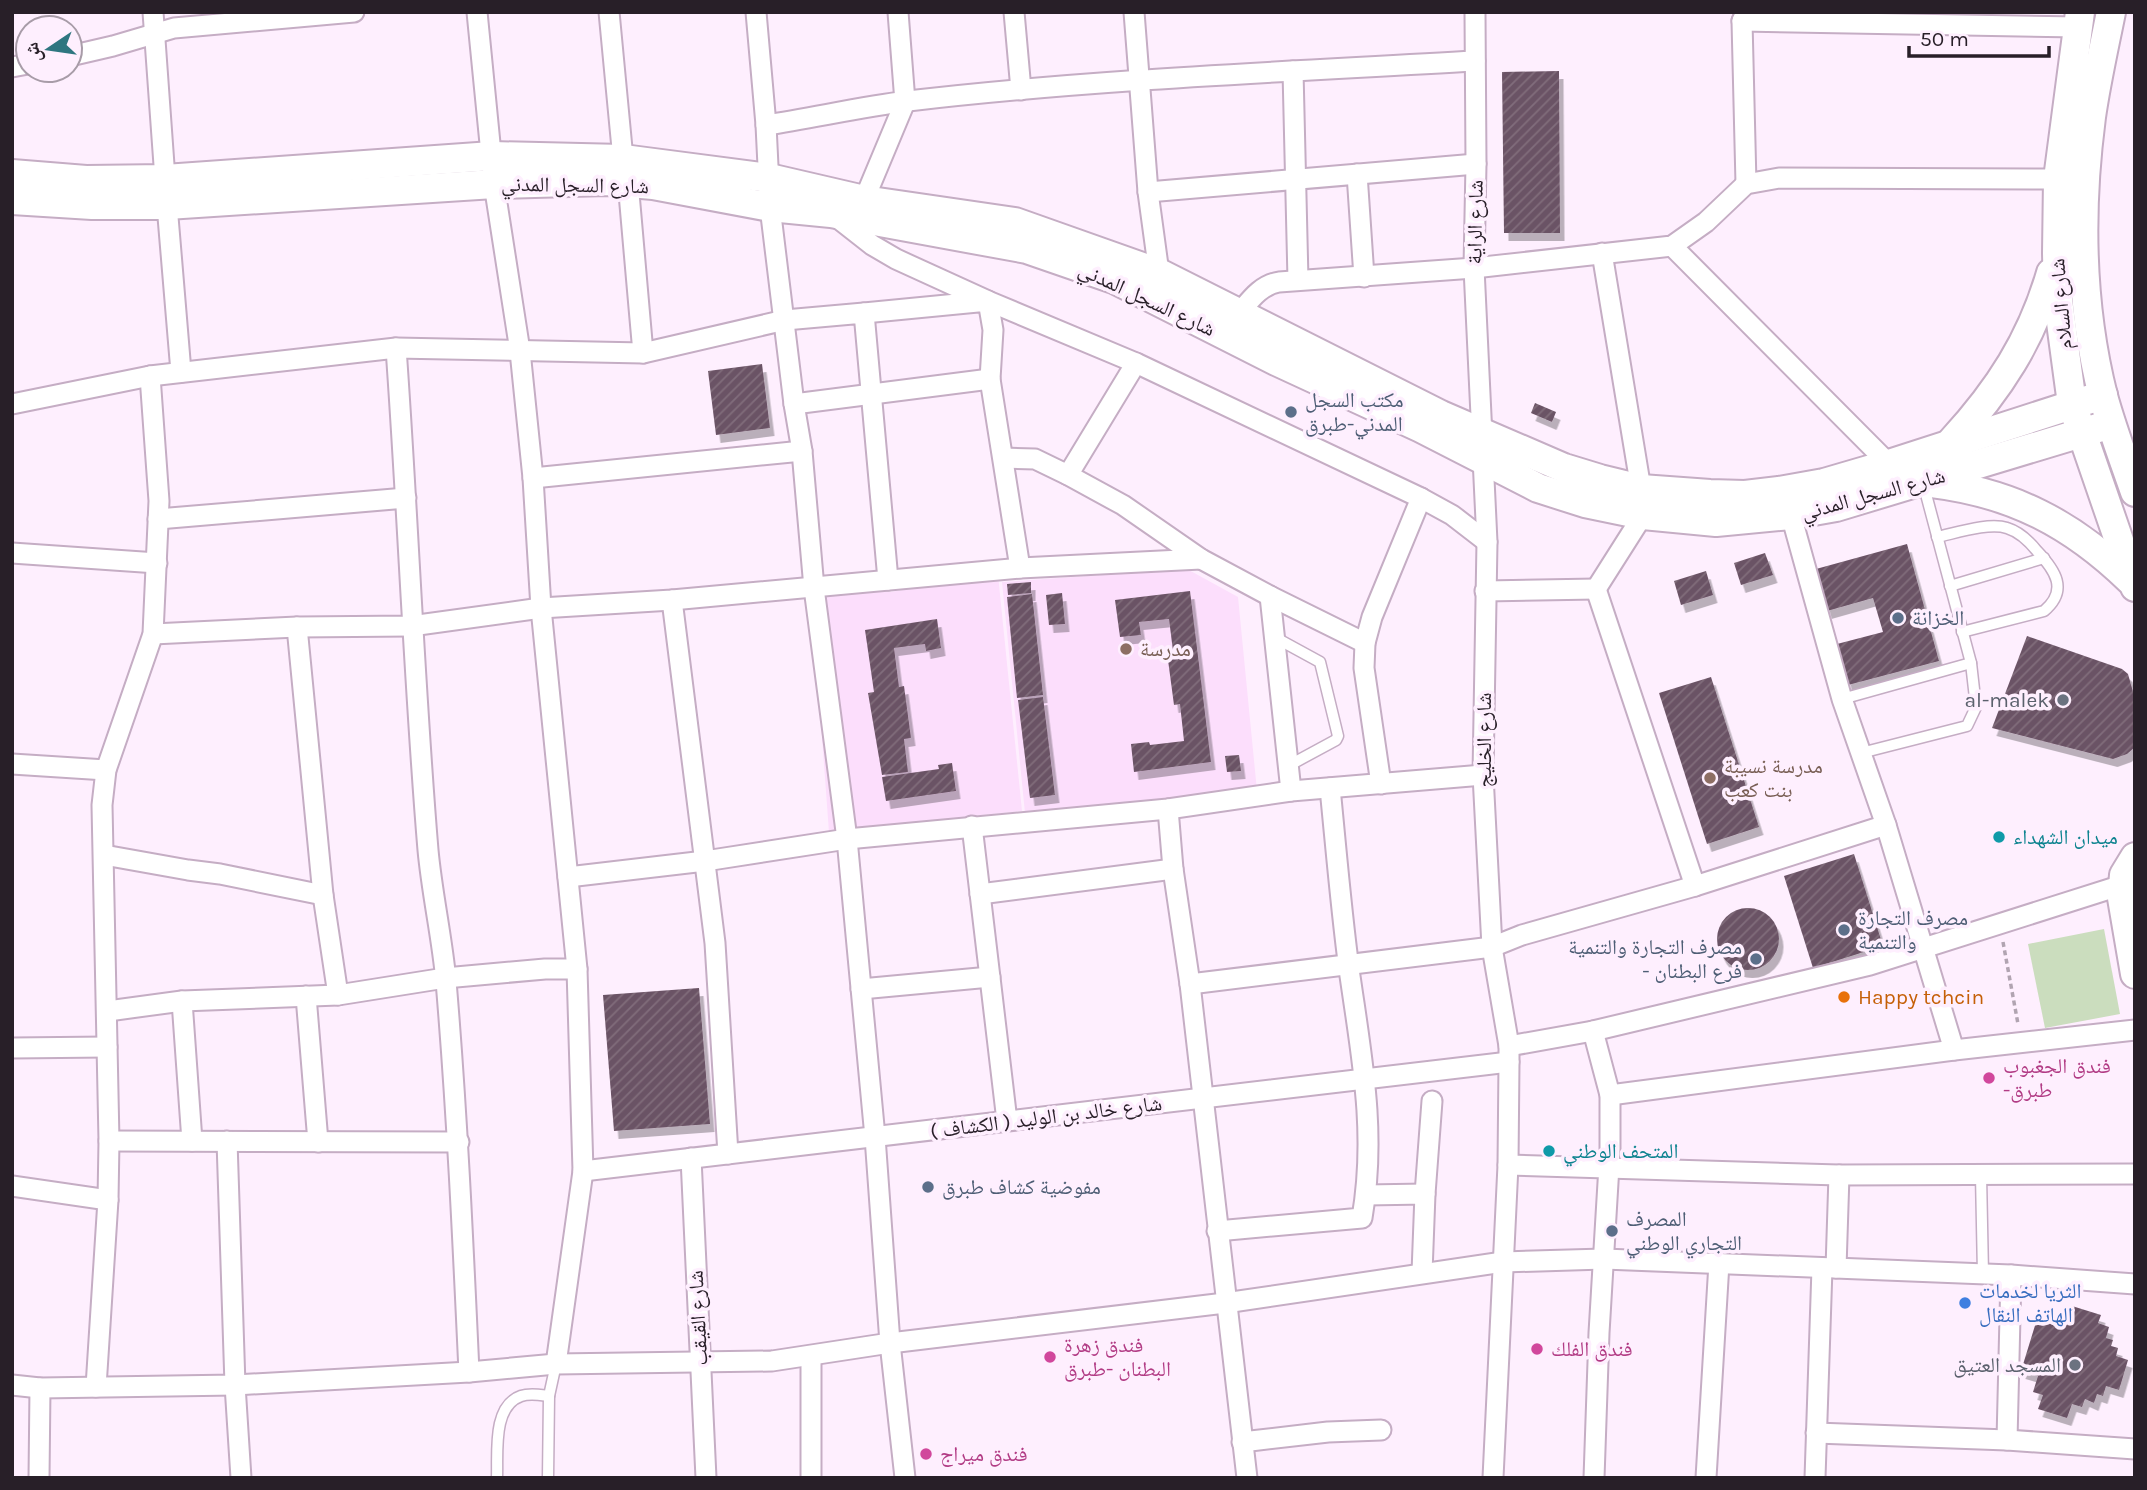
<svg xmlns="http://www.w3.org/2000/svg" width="2147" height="1490" font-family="Karla,'Noto Naskh Arabic',sans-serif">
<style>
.built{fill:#fcdefc}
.garden{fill:#cbddbe}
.building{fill:url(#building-hatch);filter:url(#shadow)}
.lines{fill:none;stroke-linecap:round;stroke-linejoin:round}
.lane-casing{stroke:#c5adc4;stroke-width:13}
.street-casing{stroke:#c5adc4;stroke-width:23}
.secondary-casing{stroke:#c5adc4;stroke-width:32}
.path{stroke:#b1a4b1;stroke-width:3.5;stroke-dasharray:5 3.5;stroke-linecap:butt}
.lane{stroke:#fff;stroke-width:10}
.street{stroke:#fff;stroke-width:19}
.secondary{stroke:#fff;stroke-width:28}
.service-dot{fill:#5c6f8a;stroke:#feeffe;stroke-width:2.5}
.education-dot{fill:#8d6e63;stroke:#feeffe;stroke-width:2.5}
.worship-dot{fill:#6b7280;stroke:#feeffe;stroke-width:2.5}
.culture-dot{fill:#0f9aa8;stroke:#feeffe;stroke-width:2.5}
.food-dot{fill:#e8710a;stroke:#feeffe;stroke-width:2.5}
.hotel-dot{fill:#d1479c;stroke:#feeffe;stroke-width:2.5}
.shop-dot{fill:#3f7fe0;stroke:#feeffe;stroke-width:2.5}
.labels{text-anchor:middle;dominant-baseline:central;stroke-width:7;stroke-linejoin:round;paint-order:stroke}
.street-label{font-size:21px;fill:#281f28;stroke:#feeffe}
.service-label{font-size:21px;fill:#4e5e75;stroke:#feeffe;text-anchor:start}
.education-label{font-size:21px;fill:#785e54;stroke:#feeffe;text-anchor:start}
.worship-label{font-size:21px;fill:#5b616d;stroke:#feeffe;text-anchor:end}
.culture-label{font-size:21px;fill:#0d838f;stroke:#feeffe;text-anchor:start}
.food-label{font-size:21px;fill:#c56008;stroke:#feeffe;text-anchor:start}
.hotel-label{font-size:21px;fill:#b23c85;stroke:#feeffe;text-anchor:start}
.shop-label{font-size:21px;fill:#366cbe;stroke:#feeffe;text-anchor:start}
</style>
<defs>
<pattern id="building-hatch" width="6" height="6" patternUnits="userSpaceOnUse" patternTransform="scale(1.75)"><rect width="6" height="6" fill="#6b5365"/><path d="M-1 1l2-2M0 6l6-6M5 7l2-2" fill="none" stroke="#806d7b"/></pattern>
<filter id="shadow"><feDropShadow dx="4.5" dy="8" stdDeviation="0" flood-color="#0004"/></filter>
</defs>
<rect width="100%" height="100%" fill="#feeffe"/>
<g class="built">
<polygon points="1187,569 1238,597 1257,791 1025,813 1002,582"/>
<polygon points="810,573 890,592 998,575 1022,811 964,817 830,846"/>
</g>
<polygon class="garden" points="2104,929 2120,1014 2045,1028 2028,944"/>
<g class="building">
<polygon points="1559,71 1560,233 1504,233 1502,72"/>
<polygon points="762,364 770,428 716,435 708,371"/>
<polygon points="1535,403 1556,412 1552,422 1531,413"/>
<polygon points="1907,544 1939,661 1848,685 1837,644 1883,632 1873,598 1827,611 1816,569"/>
<polygon points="1765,553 1773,575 1741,585 1734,563"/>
<polygon points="1706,571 1713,595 1681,605 1674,581"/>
<polygon points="1031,582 1031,593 1008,595 1007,584"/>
<polygon points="1190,591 1211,762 1134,772 1131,744 1149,742 1150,745 1184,741 1180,704 1174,705 1168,660 1174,659 1169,619 1139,622 1141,635 1120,637 1115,600"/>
<polygon points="1062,593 1065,624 1049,625 1046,595"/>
<polygon points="1032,594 1043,695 1017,698 1007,597"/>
<polygon points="937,619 941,648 926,651 925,644 894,648 899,687 904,686 911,738 904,739 908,772 882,775 868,693 874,692 865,630"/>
<polygon points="2027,636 2122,669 2128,674 2135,699 2135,747 2127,754 2113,759 1992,728"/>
<polygon points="1711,677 1759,827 1707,844 1659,693"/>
<polygon points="1043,697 1055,795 1030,798 1018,700"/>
<polygon points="1239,755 1241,771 1227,772 1225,756"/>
<polygon points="952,763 956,791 886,801 882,777 939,769 938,765"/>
<polygon points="1854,854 1883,946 1813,968 1784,876"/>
<circle cx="1748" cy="939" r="31"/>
<polygon points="699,988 710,1124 614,1131 603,995"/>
<polygon points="2072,1306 2101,1315 2098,1323 2109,1327 2106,1338 2113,1340 2111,1346 2118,1348 2116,1356 2128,1360 2119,1390 2106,1386 2103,1396 2097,1394 2094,1403 2085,1399 2082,1407 2072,1404 2067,1418 2038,1409 2043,1395 2033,1392 2038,1376 2021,1371 2037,1319 2055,1325 2060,1310 2070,1313"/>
</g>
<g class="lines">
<g class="lane-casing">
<g id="lane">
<path d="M 1937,537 C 1956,533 1989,522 2007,528 C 2020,532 2029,541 2037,551 C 2055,570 2069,590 2044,611 L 1962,632"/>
<polyline points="1950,586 2044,558"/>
<polyline points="1276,638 1320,662 1338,736 1336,740 1288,766"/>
<polyline points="1842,699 1971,663"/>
<polyline points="1861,753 1967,726 1976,707 1971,663 1923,483"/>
<polyline points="1981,1175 1983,1274"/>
<path d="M 497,1478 C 498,1453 492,1406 521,1396 C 530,1393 540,1395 549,1396 L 556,1364"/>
<polyline points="548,1478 549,1396"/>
</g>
</g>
<g class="street-casing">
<g id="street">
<polyline points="153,12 165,179"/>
<polyline points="477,12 494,184 520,351 533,478 541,608 577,969 583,1171 556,1364"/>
<polyline points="609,12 623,159"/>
<polyline points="756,12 766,125 770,207 794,404 802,451 814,588 847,839 875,1137 890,1343 905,1478"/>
<polyline points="1014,12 1021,90"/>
<polyline points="1134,12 1148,192 1159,273"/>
<polyline points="1475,12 1476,164 1474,268 1487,542 1483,775 1492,947 1509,1046 1509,1062 1508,1165 1493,1478"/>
<polyline points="1746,12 1742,21 1746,184"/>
<polyline points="1742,21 2078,27"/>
<polyline points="70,56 113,46 174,28 354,12"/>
<polyline points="12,67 28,64"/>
<polyline points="1293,71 1298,280"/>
<path d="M 766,125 C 813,118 860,107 908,101 C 1096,79 1285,72 1475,61"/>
<polyline points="1357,174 1364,277"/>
<polyline points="628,182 643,353"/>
<polyline points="1148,192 1476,164"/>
<polyline points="864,200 905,102 898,12"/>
<polyline points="167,205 181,372"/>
<polyline points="835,216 872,245 896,259 988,301 1136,363 1421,498 1452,515 1487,542"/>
<polyline points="1672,246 1889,464"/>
<polyline points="1602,253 1641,489"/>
<path d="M 1240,312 C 1251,299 1261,285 1279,282 L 1474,268 L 1672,246 L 1706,222 L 1746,184 L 1779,178 L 2058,179"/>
<polyline points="864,313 988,301 993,330 990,379 1020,568"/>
<path d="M 396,348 C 408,515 414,683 428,850 C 432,894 442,937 446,981 C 457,1111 463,1242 469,1372"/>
<polyline points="12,404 150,376 396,348 643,353 785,320 864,313 888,580"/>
<polyline points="794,404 990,379"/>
<polyline points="1004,458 1035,459 1068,475 1123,505 1201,559 1270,596 1365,643"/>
<polyline points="1068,475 1136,363"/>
<polyline points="533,478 802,451"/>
<polyline points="1791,515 1842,699 1886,825 1954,1050"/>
<polyline points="158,519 406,498"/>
<polyline points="12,553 157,563"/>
<polyline points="1596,589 1695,886"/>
<polyline points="1596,589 1643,515"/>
<polyline points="1485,591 1596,589"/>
<polyline points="1270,596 1291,791"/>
<polyline points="672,600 715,943 728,1154"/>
<polyline points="297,627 323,895 338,995"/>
<polyline points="153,634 297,627 411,626 541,608 672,600 1020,568 1201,559"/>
<polyline points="12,764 106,770"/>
<polyline points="1381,784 1364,668 1365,643 1372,617 1421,498"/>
<polyline points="1168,809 1173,869 1190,984 1247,1478"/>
<polyline points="972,826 1007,1121"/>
<polyline points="104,855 188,870 220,874 323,895"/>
<polyline points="568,877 705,861 847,839 1168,809 1291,791 1483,775"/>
<polyline points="980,894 1173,869"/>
<polyline points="1190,984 1492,947 1522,935 1695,886 1886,825"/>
<polyline points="861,989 990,977"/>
<polyline points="306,996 318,1142"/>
<polyline points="182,1001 192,1141"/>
<polyline points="108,1011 182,1001 338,995 445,978 545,969 577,969"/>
<polyline points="1593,1031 1610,1095 1610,1149 1599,1333 1594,1478"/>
<polyline points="1509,1046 1593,1031 1870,965 2122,885"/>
<polyline points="12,1048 107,1047"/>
<polyline points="1610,1095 1954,1050 2135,1030"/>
<polyline points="109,1141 459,1142"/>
<polyline points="227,1141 235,1385 241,1478"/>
<polyline points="691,1158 706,1478"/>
<polyline points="1508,1165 1839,1175 2135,1174"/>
<polyline points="583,1171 1509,1062"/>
<polyline points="12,1186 108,1200"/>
<polyline points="1425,1194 1432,1101"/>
<polyline points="1366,1195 1425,1194 1422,1273"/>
<path d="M 1217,1231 L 1362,1218 C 1377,1131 1361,1054 1349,969 C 1341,909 1336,848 1330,788"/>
<polyline points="1836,1268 1839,1175"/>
<polyline points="811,1356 811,1478"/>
<polyline points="12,1385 40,1388 235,1385 469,1372 556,1364 772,1361 890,1343 1225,1303 1503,1262 1604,1259 2011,1275 2135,1284"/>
<polyline points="96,1387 108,1200 109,1141 102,805 106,770 153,634 159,501 150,376"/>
<polyline points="1816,1433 2007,1440 2135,1449"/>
<polyline points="2007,1440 2011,1275"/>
<polyline points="1242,1442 1328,1432 1381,1430"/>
<polyline points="39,1478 40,1388"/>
<polyline points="1706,1478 1719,1263"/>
<polyline points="1815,1478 1822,1268"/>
</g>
</g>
<g class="secondary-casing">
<g id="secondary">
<polyline points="2080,12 2058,179 2057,253 2058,300 2072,404 2135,587"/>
<path d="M 2111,12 C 2104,47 2096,82 2091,117 C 2079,209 2080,305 2103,396 C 2112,429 2124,460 2135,492"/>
<polyline points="12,174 86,180 165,179 492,156 623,159 769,178 864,200 1015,222 1159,273 1441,415 1564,468 1600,479 1641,489 1710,494 1745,495 1779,491 1824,483 1889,464 2103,395"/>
<polyline points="12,200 92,205 167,205 494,184 607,181 653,185 770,207 831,213 1027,249 1114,279 1276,361 1421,428 1538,488 1585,503 1643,515 1716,522 1791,515 1836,507 2111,424"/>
<path d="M 1952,441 C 1999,390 2032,339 2051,273"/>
<path d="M 1932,483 C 2013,493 2072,524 2130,580"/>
<polyline points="2135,857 2124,875 2122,898 2135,974"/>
</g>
</g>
<polyline class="path" points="2003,942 2018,1024"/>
<use href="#lane" class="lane"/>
<use href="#street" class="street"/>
<use href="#secondary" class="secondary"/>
</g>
<g class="service-dot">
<circle cx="1291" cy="412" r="7"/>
<circle cx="1898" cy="618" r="7"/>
<circle cx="1844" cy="930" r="7"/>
<circle cx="1756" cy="959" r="7"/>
<circle cx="928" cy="1187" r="7"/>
<circle cx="1612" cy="1231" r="7"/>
</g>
<g class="education-dot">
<circle cx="1126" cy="649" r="7"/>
<circle cx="1710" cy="778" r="7"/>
</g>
<g class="worship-dot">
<circle cx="2063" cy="700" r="7"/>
<circle cx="2075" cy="1365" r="7"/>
</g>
<g class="culture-dot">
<circle cx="1999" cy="837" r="7"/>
<circle cx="1549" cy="1151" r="7"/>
</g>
<circle class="food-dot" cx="1844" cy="997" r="7"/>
<g class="hotel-dot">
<circle cx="1989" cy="1078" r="7"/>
<circle cx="1537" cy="1349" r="7"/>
<circle cx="1050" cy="1357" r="7"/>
<circle cx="926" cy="1454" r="7"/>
</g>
<circle class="shop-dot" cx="1965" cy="1303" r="7"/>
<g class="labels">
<g class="street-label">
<text transform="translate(575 185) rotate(1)">شارع السجل المدني</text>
<text transform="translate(1475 222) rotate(-89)">شارع الراية</text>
<text transform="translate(1147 299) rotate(25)">شارع السجل المدني</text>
<text transform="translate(2061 304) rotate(-95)">شارع السلام</text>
<text transform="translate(1873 494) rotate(-15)">شارع السجل المدني</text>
<text transform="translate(1484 740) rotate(-90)">شارع الخليج</text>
<text transform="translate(1046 1117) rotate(-7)">شارع خالد بن الوليد ( الكشاف )</text>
<text transform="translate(698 1318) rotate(-93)">شارع القيقب</text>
</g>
<g class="service-label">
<text x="1305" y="400">مكتب السجل<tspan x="1305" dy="24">المدني-طبرق</tspan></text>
<text x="1912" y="618">الخزانة</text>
<text x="1858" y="918">مصرف التجارة<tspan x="1858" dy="24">والتنمية</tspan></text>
<text x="1742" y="947" text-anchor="end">مصرف التجارة والتنمية<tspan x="1742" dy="24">- فرع البطنان</tspan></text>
<text x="942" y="1187">مفوضية كشاف طبرق</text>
<text x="1626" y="1219">المصرف<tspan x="1626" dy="24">التجاري الوطني</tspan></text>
</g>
<g class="education-label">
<text x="1140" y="649">مدرسة</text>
<text x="1724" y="766">مدرسة نسيبة<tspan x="1724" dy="24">بنت كعب</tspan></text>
</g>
<g class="worship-label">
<text x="2049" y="700">al-malek</text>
<text x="2061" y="1365">المسجد العتيق</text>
</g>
<g class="culture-label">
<text x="2013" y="837">ميدان الشهداء</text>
<text x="1563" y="1151">المتحف الوطني</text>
</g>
<g class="food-label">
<text x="1858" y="997">Happy tchcin</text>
</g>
<g class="hotel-label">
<text x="2003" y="1066">فندق الجغبوب<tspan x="2003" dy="24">-طبرق</tspan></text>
<text x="1064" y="1345">فندق زهرة<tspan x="1064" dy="24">البطنان -طبرق</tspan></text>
<text x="1551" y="1349">فندق الفلك</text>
<text x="940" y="1454">فندق ميراج</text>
</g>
<g class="shop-label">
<text x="1979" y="1291">الثريا لخدمات<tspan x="1979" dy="24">الهاتف النقال</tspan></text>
</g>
</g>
<rect width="2147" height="1490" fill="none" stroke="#281f28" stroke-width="28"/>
<g transform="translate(49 49) rotate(257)"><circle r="33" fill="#feeffe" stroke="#a89ca8" stroke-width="2"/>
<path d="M0-5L12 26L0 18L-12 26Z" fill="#2e7680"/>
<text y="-10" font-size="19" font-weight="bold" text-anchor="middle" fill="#281f28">ش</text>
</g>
<path d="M1909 46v10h140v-10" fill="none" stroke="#281f28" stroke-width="3.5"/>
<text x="1920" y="46" font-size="21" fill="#281f28" stroke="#feeffe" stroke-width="5" paint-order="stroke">50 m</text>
</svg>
